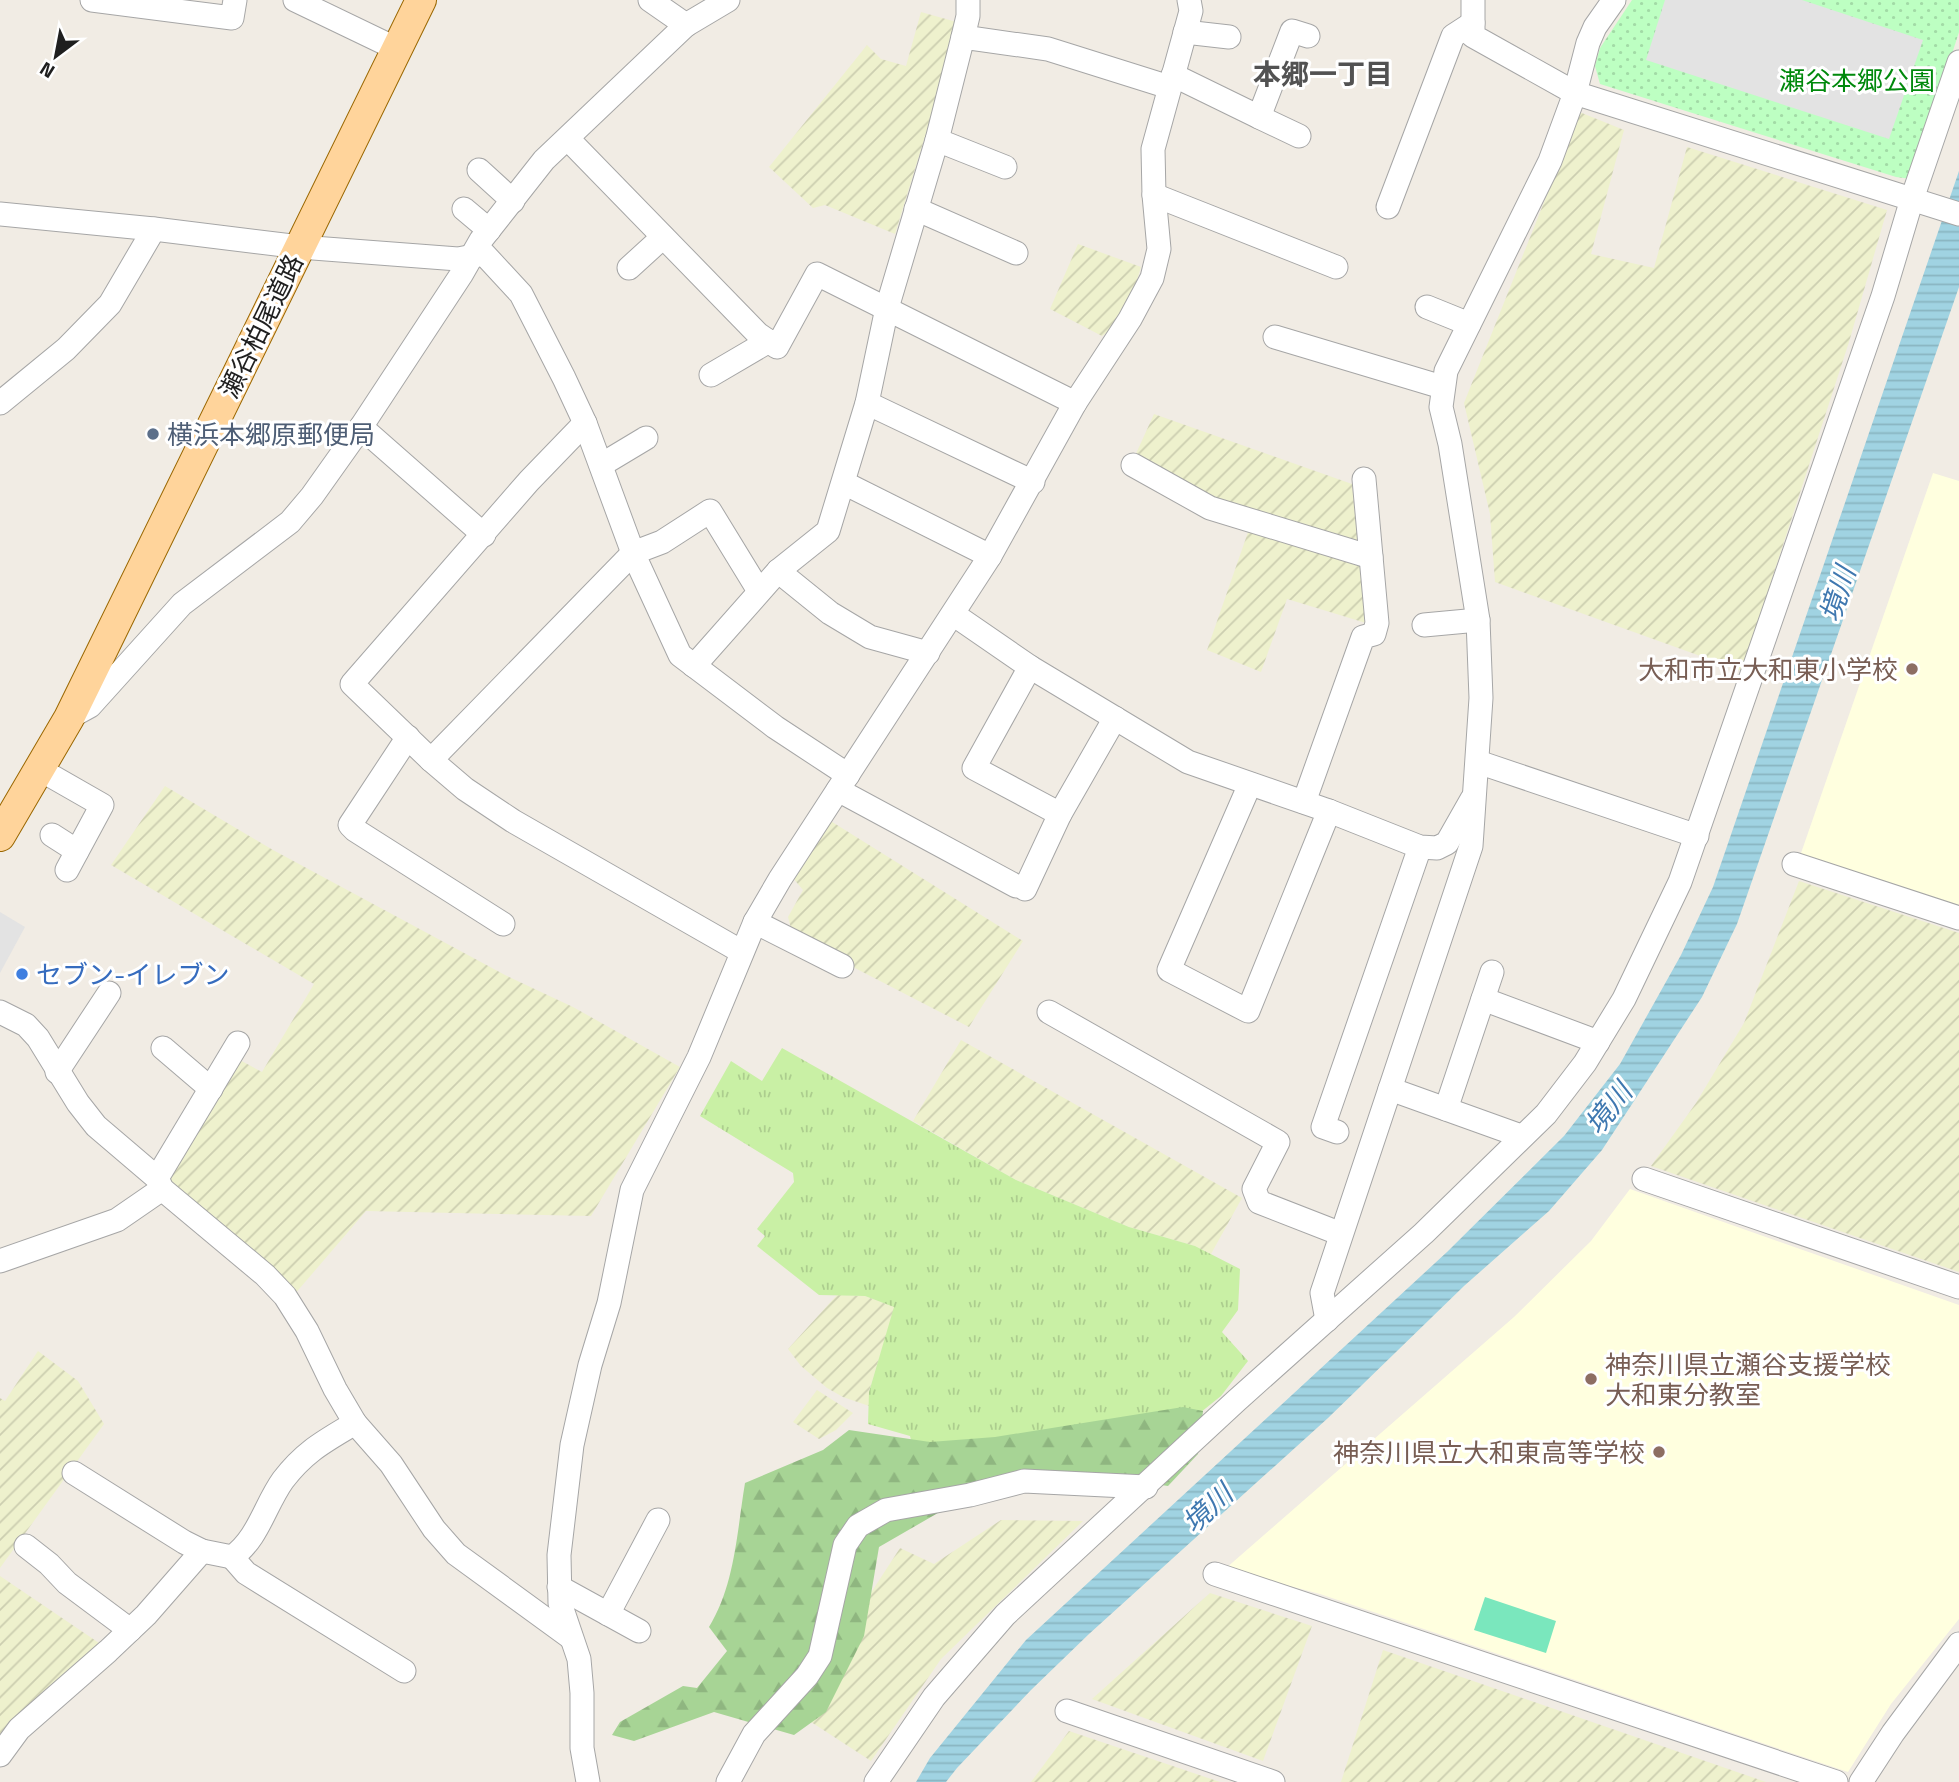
<svg xmlns="http://www.w3.org/2000/svg" width="1959" height="1782" font-family="'Titillium Web','Noto Sans JP',sans-serif">
<style>
.education{fill:#ffffdf}
.farmland{fill:url(#farmland-furrows)}
.grass{fill:url(#grass-tufts)}
.forest{fill:url(#forest-firs)}
.park{fill:url(#park-dots)}
.pitch{fill:#7ae7bd}
.parking{fill:#e3e3e3}
.water{fill:url(#water-rules)}
.lines{fill:none;stroke-linecap:round;stroke-linejoin:round}
.minor-casing{stroke:#a6a6a6;stroke-width:25}
.major-casing{stroke:#9a6700;stroke-width:32}
.minor{stroke:#fff;stroke-width:23}
.major{stroke:#ffd49b;stroke-width:30}
.service-dot{fill:#5c6f8a;stroke:#fff;stroke-width:2.5}
.education-dot{fill:#8d6e63;stroke:#fff;stroke-width:2.5}
.shop-dot{fill:#3f7fe0;stroke:#fff;stroke-width:2.5}
.labels{text-anchor:middle;dominant-baseline:central;stroke-width:6;stroke-linejoin:round;paint-order:stroke}
.park-label{font-size:26px;fill:#01890c;stroke:#fff}
.street-label{font-size:26px;fill:#1f1f1f;stroke:#fff}
.service-label{font-size:26px;fill:#4e5e75;stroke:#fff;text-anchor:start}
.education-label{font-size:26px;fill:#785e54;stroke:#fff;text-anchor:end}
.shop-label{font-size:26px;fill:#366cbe;stroke:#fff;text-anchor:start}
.neighbourhood-label{font-size:28px;font-weight:bold;fill:#525252;stroke:#fff}
.water-label{font-size:28px;font-style:italic;fill:#3f78b0;stroke:#fff}
</style>
<defs>
<pattern id="farmland-furrows" width="10" height="10" patternUnits="userSpaceOnUse" patternTransform="scale(1.75)"><rect width="10" height="10" fill="#eef1cd"/><path d="M-1 1l2-2M0 10L10 0M9 11l2-2" fill="none" stroke="#ccceb0"/></pattern>
<pattern id="grass-tufts" width="24" height="20" patternUnits="userSpaceOnUse" patternTransform="scale(1.75)"><rect width="24" height="20" fill="#c9f0a5"/><path d="M3 7l-1-3M5 7V3M7 7l1-3M15 17l-1-3M17 17v-4M19 17l1-3" fill="none" stroke="#accd8e"/></pattern>
<pattern id="forest-firs" width="22" height="20" patternUnits="userSpaceOnUse" patternTransform="scale(1.75)"><rect width="22" height="20" fill="#a7d495"/><path d="M5 1l3.5 6h-7zM16 11l3.5 6h-7z" fill="#8fb680"/></pattern>
<pattern id="park-dots" width="8" height="8" patternUnits="userSpaceOnUse" patternTransform="scale(1.75)"><rect width="8" height="8" fill="#bdffc2"/><path d="M2 2h.1M6 6h.1" fill="none" stroke="#a2daa6" stroke-width="1.8" stroke-linecap="round"/></pattern>
<pattern id="water-rules" width="6" height="5" patternUnits="userSpaceOnUse" patternTransform="scale(1.75)"><rect width="6" height="5" fill="#a0d3e2"/><path d="M0 2.5h6" fill="none" stroke="#89b5c1"/></pattern>
</defs>
<rect width="100%" height="100%" fill="#f1ece4"/>
<g class="education">
<polygon points="1933,473 1959,481 1959,909 1800,856"/>
<polygon points="1630,1189 1959,1305 1959,1619 1891,1704 1848,1772 1320,1594 1225,1569 1514,1317 1591,1241"/>
</g>
<g class="farmland">
<polygon points="921,12 960,23 895,234 825,205 813,208 769,167 867,45 881,59 906,66"/>
<polygon points="1577,111 1624,130 1591,254 1654,268 1687,147 1887,210 1849,342 1742,671 1495,582 1490,514 1464,403 1560,162"/>
<polygon points="1078,244 1141,267 1130,303 1113,328 1102,336 1050,309"/>
<polygon points="1154,414 1352,484 1366,623 1287,599 1261,672 1207,650 1255,512 1208,496 1134,458"/>
<polygon points="165,786 273,850 505,975 573,1007 680,1067 591,1216 366,1211 294,1295 178,1198 170,1179 238,1059 262,1072 314,984 111,865"/>
<polygon points="829,820 1023,941 969,1027 793,936 788,917 803,890 793,878"/>
<polygon points="1799,881 1959,933 1959,1272 1651,1166 1696,1103 1744,1023"/>
<polygon points="961,1040 1242,1198 1211,1254 1195,1246 1129,1227 1016,1180 913,1121"/>
<polygon points="837,1295 865,1296 895,1307 869,1391 869,1406 843,1397 827,1388 801,1366 788,1349"/>
<polygon points="38,1351 78,1381 104,1424 0,1568 0,1398 5,1401"/>
<polygon points="817,1390 853,1413 836,1430 819,1439 793,1422"/>
<polygon points="1001,1520 1083,1521 941,1659 871,1761 808,1720 843,1636 900,1548 934,1564"/>
<polygon points="0,1576 105,1647 0,1747"/>
<polygon points="1210,1593 1312,1626 1263,1761 1092,1699"/>
<polygon points="1383,1650 1766,1782 1341,1782"/>
<polygon points="1069,1731 1220,1782 1031,1782"/>
</g>
<polygon class="grass" points="782,1048 1016,1180 1129,1227 1195,1246 1240,1269 1238,1310 1222,1332 1248,1361 1221,1396 1170,1437 914,1452 910,1436 868,1424 869,1392 894,1307 865,1296 819,1295 757,1246 765,1236 757,1229 794,1182 793,1173 700,1116 731,1061 762,1081"/>
<path class="forest" d="M 1183,1407 L 1203,1411 L 1198,1454 L 1168,1486 L 1086,1474 L 950,1506 L 879,1547 L 864,1636 L 826,1712 L 794,1735 L 714,1712 L 634,1741 L 612,1735 L 620,1722 L 683,1686 L 697,1688 L 727,1651 L 709,1627 C 735,1585 737,1531 745,1483 L 823,1450 L 849,1430 L 930,1442 L 995,1437 Z"/>
<polygon class="park" points="1632,0 1959,0 1959,32 1912,179 1896,177 1600,84 1595,66 1600,48"/>
<polygon class="pitch" points="1485,1597 1556,1621 1546,1653 1474,1630"/>
<g class="parking">
<polygon points="1665,0 1802,0 1923,40 1889,139 1646,60"/>
<polygon points="0,912 25,927 0,973"/>
</g>
<polygon class="water" points="1959,171 1959,287 1737,924 1702,997 1602,1150 1549,1211 1464,1286 1328,1418 1089,1634 1031,1690 957,1768 946,1782 916,1782 930,1758 1026,1640 1447,1252 1564,1136 1620,1064 1681,955 1713,887"/>
<g class="lines">
<g class="minor-casing">
<g id="minor">
<polyline points="92,0 232,18 235,0"/>
<polyline points="295,0 397,49"/>
<polyline points="650,0 686,25"/>
<polyline points="1614,0 1595,27 1588,43 1575,93 1959,214"/>
<polyline points="1185,32 1229,37"/>
<polyline points="963,37 968,16 968,0"/>
<polyline points="1173,75 1259,117 1292,31 1308,36"/>
<polyline points="1259,117 1299,136"/>
<polyline points="568,139 758,334 777,347 817,274 1075,403"/>
<polyline points="937,140 1005,167"/>
<polyline points="479,170 513,201"/>
<polyline points="1154,195 1336,267"/>
<polyline points="1388,207 1453,36 1473,23"/>
<polyline points="464,209 489,230"/>
<polyline points="916,209 1016,253"/>
<polyline points="0,214 154,229 300,247 458,259 484,254 521,294 564,378 585,423 633,553 680,655 775,727 848,775"/>
<polyline points="629,268 663,237"/>
<polyline points="1427,307 1469,324"/>
<polyline points="1275,337 1442,387"/>
<polyline points="711,375 769,341"/>
<polyline points="0,403 66,349 110,304 154,229"/>
<polyline points="867,403 1033,482"/>
<polyline points="585,423 529,481 352,684 431,760 633,553 662,542 710,511 759,591"/>
<polyline points="361,427 484,535"/>
<polyline points="601,465 646,438"/>
<polyline points="1133,465 1210,508 1371,557"/>
<polyline points="844,483 990,556"/>
<polyline points="778,571 830,613 870,637 928,653"/>
<polyline points="953,614 1030,667 1188,762 1329,811 1420,847 1437,848 1447,843 1472,799"/>
<polyline points="1424,625 1478,620"/>
<polyline points="694,666 778,571 828,531 867,403 887,308 937,140 963,37 1048,49 1169,87"/>
<polyline points="1030,667 974,768 1060,814"/>
<polyline points="70,717 90,706 182,604 290,522 312,496 361,427 461,275 481,240 544,160 686,25 728,0"/>
<polyline points="408,737 350,825 355,830 503,924"/>
<polyline points="431,760 465,789 513,821 742,952"/>
<polyline points="1478,762 1697,836"/>
<polyline points="39,769 102,805 67,870"/>
<polyline points="1250,784 1169,970 1248,1011 1329,811"/>
<polyline points="838,790 1016,886"/>
<polyline points="1304,802 1363,637 1374,634 1377,623 1364,479"/>
<polyline points="52,835 77,851"/>
<polyline points="1794,864 1959,918"/>
<polyline points="1025,889 1060,814 1115,718"/>
<polyline points="755,922 842,966"/>
<polyline points="1483,999 1598,1042"/>
<polyline points="0,1012 26,1025 38,1038 78,1103 96,1126 157,1178 162,1189 265,1275 285,1296 307,1331 335,1389 355,1423 391,1464 434,1529 456,1554 570,1637"/>
<polyline points="1049,1012 1278,1142 1254,1189 1259,1202 1341,1234"/>
<polyline points="163,1048 211,1089"/>
<polyline points="57,1072 109,993"/>
<polyline points="1390,1089 1521,1136"/>
<polyline points="1446,1109 1492,972"/>
<polyline points="1337,1132 1323,1127 1420,847"/>
<polyline points="157,1178 238,1043"/>
<polyline points="1644,1179 1959,1287"/>
<polyline points="0,1261 117,1220 162,1189"/>
<polyline points="1327,1320 1322,1293 1471,846 1481,698 1478,620 1450,444 1441,407 1446,371 1550,161 1575,93 1473,36 1473,0"/>
<polyline points="74,1473 184,1542 202,1551"/>
<polyline points="26,1546 49,1564 67,1583 130,1630"/>
<polyline points="232,1557 246,1573 404,1671"/>
<polyline points="1215,1574 1836,1782"/>
<polyline points="559,1587 639,1631"/>
<polyline points="608,1614 658,1520"/>
<polyline points="1067,1711 1273,1782"/>
<path d="M 0,1755 L 19,1729 L 108,1651 L 146,1615 L 202,1551 L 232,1557 C 258,1539 265,1505 283,1480 C 305,1451 325,1441 355,1423"/>
<polyline points="588,1782 582,1748 582,1693 579,1659 560,1603 559,1555 572,1445 590,1365 609,1303 632,1190 699,1057 755,922 780,879 990,556 1075,403 1130,319 1152,278 1159,249 1154,195 1153,149 1191,11 1189,0"/>
<polyline points="728,1782 754,1734 807,1676 820,1656 845,1545 858,1526 886,1510 970,1495 1024,1481 1146,1487"/>
<polyline points="876,1782 934,1697 1005,1615 1236,1401 1424,1233 1546,1114 1585,1063 1624,999 1680,882 1883,296 1912,199 1959,62"/>
<polyline points="1861,1782 1893,1733 1959,1644"/>
</g>
</g>
<g class="major-casing">
<polyline id="major" points="0,836 69,718 421,0"/>
</g>
<use href="#minor" class="minor"/>
<use href="#major" class="major"/>
</g>
<circle class="service-dot" cx="153" cy="434" r="7"/>
<g class="education-dot">
<circle cx="1912" cy="669" r="7"/>
<circle cx="1591" cy="1379" r="7"/>
<circle cx="1659" cy="1452" r="7"/>
</g>
<circle class="shop-dot" cx="22" cy="974" r="7"/>
<g class="labels">
<g class="park-label">
<text x="1857" y="80">瀬谷本郷公園</text>
</g>
<g class="street-label">
<text transform="translate(261 326) rotate(-64)">瀬谷柏尾道路</text>
</g>
<g class="service-label">
<text x="167" y="434">横浜本郷原郵便局</text>
</g>
<g class="education-label">
<text x="1898" y="669">大和市立大和東小学校</text>
<text x="1605" y="1364" text-anchor="start">神奈川県立瀬谷支援学校<tspan x="1605" dy="30">大和東分教室</tspan></text>
<text x="1645" y="1452">神奈川県立大和東高等学校</text>
</g>
<g class="shop-label">
<text x="36" y="974">セブン-イレブン</text>
</g>
<g class="neighbourhood-label">
<text x="1323" y="73">本郷一丁目</text>
</g>
<g class="water-label">
<text transform="translate(1837 594) rotate(-72)">境川</text>
<text transform="translate(1608 1108) rotate(-52)">境川</text>
<text transform="translate(1207 1508) rotate(-43)">境川</text>
</g>
</g>
<g transform="translate(56 56) rotate(212)" stroke="#ffffff" stroke-width="5" paint-order="stroke">
<path d="M0-5L12 26L0 18L-12 26Z" fill="#1f1f1f"/>
<text y="-10" font-size="19" font-weight="bold" text-anchor="middle" fill="#1f1f1f">N</text>
</g>
</svg>
